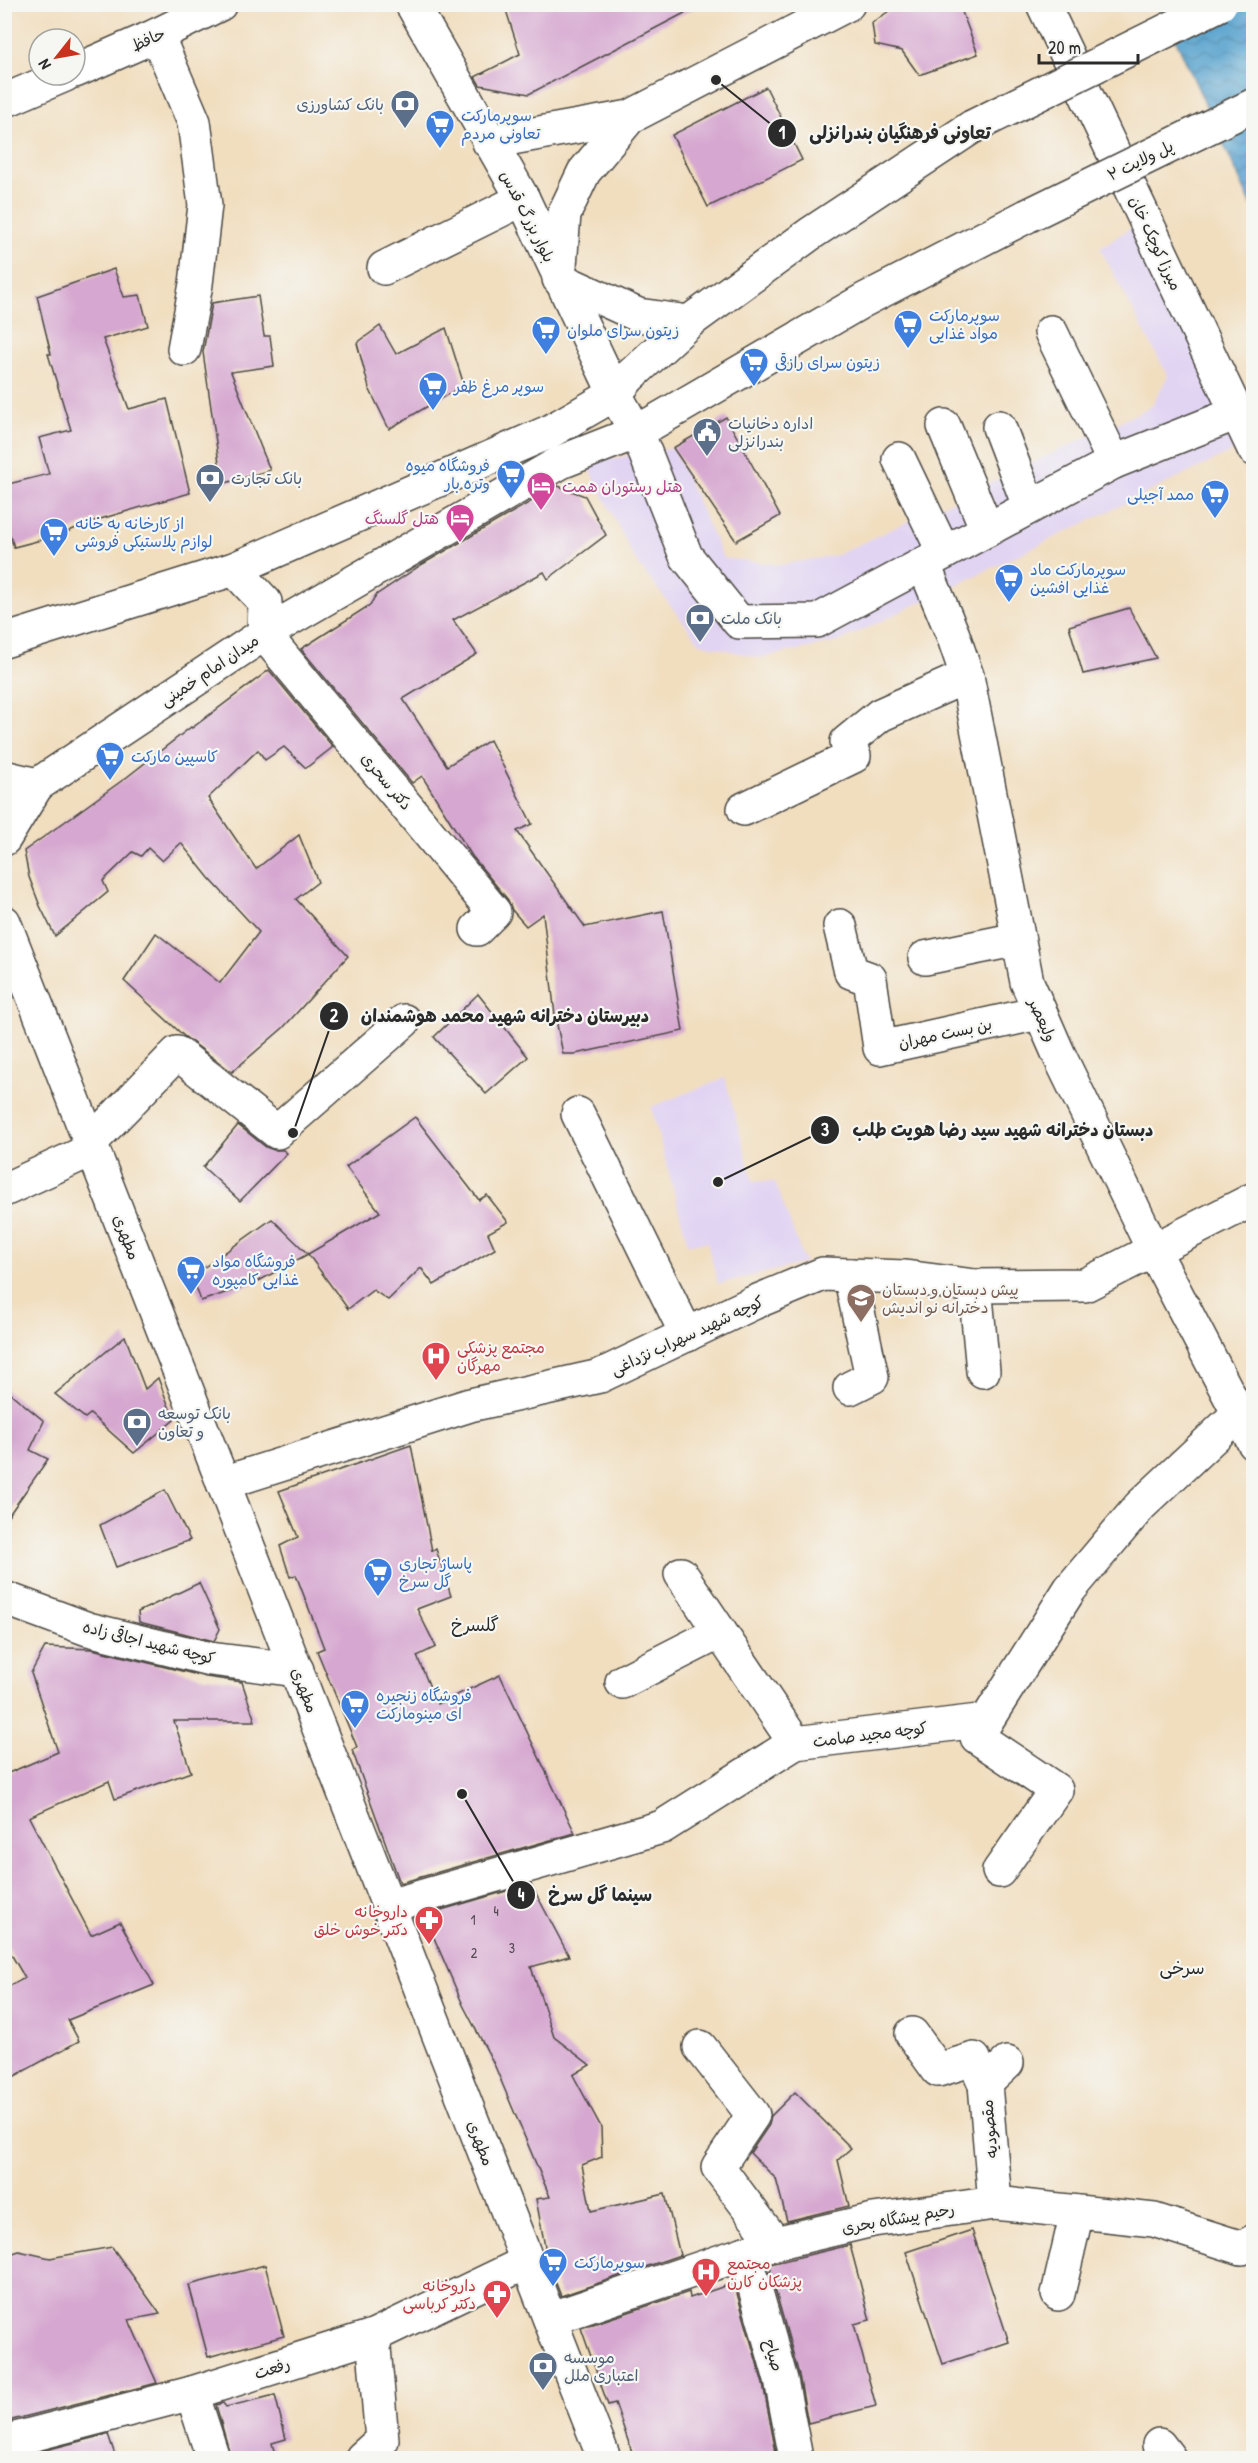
<svg xmlns="http://www.w3.org/2000/svg" width="1258" height="2463" font-family="'Patrick Hand','Playpen Sans Arabic',sans-serif">
<style>
.built{fill:#e1d4f3}
.water{fill:url(#water-waves);stroke:#40667c;stroke-width:1.5}
.building{fill:#d6a7d0}
.lines{fill:none;stroke-linecap:round;stroke-linejoin:round}
.street-casing{stroke:#494641;stroke-width:36}
.secondary-casing{stroke:#494641;stroke-width:36}
.primary-casing{stroke:#494641;stroke-width:36}
.street{stroke:#fff;stroke-width:33}
.secondary{stroke:#fff;stroke-width:33}
.primary{stroke:#fff;stroke-width:33}
.primary-bridge-casing{stroke:#494641;stroke-width:36;stroke-linecap:butt}
.primary-bridge{stroke:#fff;stroke-width:33}
.labels{text-anchor:middle;dominant-baseline:central;stroke-width:4.5;stroke-linejoin:round;paint-order:stroke}
.number-label{font-size:14px;fill:#564a54}
.street-label{font-size:16px;fill:#2b2b2b;stroke:#f6f6f2}
.service-label{font-size:16px;fill:#4e5e75;stroke:#f6f6f2;text-anchor:start}
.shop-label{font-size:16px;fill:#366cbe;stroke:#f6f6f2;text-anchor:start}
.hotel-label{font-size:16px;fill:#b23c85;stroke:#f6f6f2;text-anchor:start}
.education-label{font-size:16px;fill:#785e54;stroke:#f6f6f2;text-anchor:start}
.health-label{font-size:16px;fill:#be3a42;stroke:#f6f6f2;text-anchor:start}
.neighbourhood-label{font-size:18px;fill:#2b2b2b;stroke:#f6f6f2}
.leader{fill:none;stroke:#2b2b2b;stroke-width:2}
.callout-dot{fill:#2b2b2b;stroke:#f6f6f2;stroke-width:2}
.mark-label{font-size:18px;text-anchor:middle;font-weight:bold;fill:#fff}
.callout-label{font-size:18px;text-anchor:middle;font-weight:bold;fill:#2b2b2b;stroke:#f6f6f2;stroke-width:4.5;stroke-linejoin:round;paint-order:stroke}
</style>
<defs>
<pattern id="water-waves" width="16" height="10" patternUnits="userSpaceOnUse" patternTransform="scale(1.5)"><rect width="16" height="10" fill="#56a2ce"/><path d="M0 5q4-4 8 0t8 0" fill="none" stroke="#4784a7"/></pattern>
</defs>
<rect width="100%" height="100%" fill="#f6f6f2"/>
<filter id="ink" filterUnits="userSpaceOnUse"><feTurbulence type="fractalNoise" baseFrequency=".0167" numOctaves="2"/><feDisplacementMap in="SourceGraphic" scale="12" xChannelSelector="R" yChannelSelector="G"/><feConvolveMatrix kernelMatrix="1 2 1 2 8 2 1 2 1" color-interpolation-filters="sRGB"/></filter>
<filter id="wash" filterUnits="userSpaceOnUse"><feTurbulence type="fractalNoise" baseFrequency=".008" numOctaves="4" result="noise"/><feDisplacementMap in="SourceGraphic" scale="24" xChannelSelector="R" yChannelSelector="G"/><feGaussianBlur stdDeviation="1.35" result="paint"/><feColorMatrix in="noise" values="0 0 0 0 0 0 0 0 0 0 0 0 0 0 0 0 0 1.4 0 .05"/><feComposite in="paint" operator="in"/></filter>
<g filter="url(#wash)">
<rect width="100%" height="100%" fill="#f1debf"/>
<g class="built">
<polygon points="1140,222 1246,445 838,642 759,658 700,643 635,560 587,463 673,448 723,558 780,565 837,555 1151,407 1168,376 1100,248"/>
<polygon points="725,1078 753,1181 775,1182 805,1263 718,1284 707,1242 688,1244 651,1107"/>
</g>
<polygon class="water" points="1160,5 1253,5 1253,208"/>
<g id="blocks">
<g class="building">
<polygon points="504,4 702,4 529,94 480,85 475,77 520,54"/>
<polygon points="899,4 959,4 978,54 919,75 902,51 875,45 872,23"/>
<polygon points="766,87 802,160 708,207 672,135"/>
<polygon points="114,269 124,297 140,295 148,326 103,339 129,409 167,399 190,493 90,522 60,535 14,547 4,518 4,485 49,474 39,438 71,430 48,354 51,354 37,296"/>
<polygon points="258,296 264,336 270,336 274,366 231,372 270,470 222,484 203,352 212,303"/>
<polygon points="380,326 396,354 446,328 464,385 389,429 369,388 357,343"/>
<polygon points="726,417 780,516 736,541 673,448"/>
<polygon points="558,486 585,496 606,535 548,579 544,572 453,620 477,654 403,699 447,766 490,740 532,824 517,831 585,927 663,911 683,1031 575,1054 563,1054 555,1015 543,914 526,926 512,910 508,900 472,856 422,776 412,783 301,649 370,605 376,595 421,565"/>
<polygon points="1129,608 1156,658 1083,674 1069,626"/>
<polygon points="269,670 333,747 306,768 284,747 265,760 258,750 208,798 256,869 299,835 318,882 296,899 348,956 283,1028 232,1072 184,1036 124,981 156,933 220,983 259,932 209,878 181,843 162,861 148,848 141,856 133,852 103,881 108,892 55,936 40,906 29,877 24,851 127,777 191,727 192,728"/>
<polygon points="478,994 528,1057 486,1094 434,1037"/>
<polygon points="415,1117 479,1200 487,1195 508,1222 488,1233 495,1249 434,1285 421,1268 388,1300 373,1290 348,1309 308,1254 380,1212 346,1167"/>
<polygon points="238,1125 266,1147 274,1150 283,1150 287,1153 240,1201 203,1167"/>
<polygon points="272,1219 308,1254 255,1283 201,1301 192,1276"/>
<polygon points="125,1336 145,1389 158,1378 174,1420 134,1453 90,1414 85,1418 55,1394"/>
<polygon points="4,1388 44,1421 30,1450 48,1459 4,1522"/>
<polygon points="411,1445 432,1551 436,1549 451,1596 417,1609 436,1647 417,1656 437,1704 500,1675 575,1833 400,1883 352,1750 357,1747 317,1651 324,1648 296,1575 290,1577 280,1546 298,1537 279,1491"/>
<polygon points="165,1490 190,1540 116,1567 100,1525"/>
<polygon points="199,1583 220,1629 214,1641 139,1622 138,1612"/>
<polygon points="45,1647 92,1649 206,1677 242,1682 255,1721 174,1721 191,1772 115,1799 109,1781 29,1817 91,1935 120,1922 154,1985 68,2020 79,2041 4,2082 4,1989 25,1978 4,1942 4,1771 6,1774 58,1752 31,1673"/>
<polygon points="531,1884 569,1956 531,1967 554,2037 590,2065 573,2075 601,2127 602,2157 582,2165 591,2211 665,2194 680,2255 561,2296 548,2263 536,2199 550,2197 494,2064 463,2005 432,1933 431,1913"/>
<polygon points="795,2092 851,2148 838,2160 849,2206 787,2221 776,2179 750,2153 769,2125 771,2116"/>
<polygon points="972,2230 1009,2342 943,2364 906,2252"/>
<polygon points="850,2245 870,2320 854,2324 876,2406 808,2423 799,2375 770,2271 771,2270 770,2264"/>
<polygon points="112,2247 160,2314 129,2320 157,2383 4,2422 4,2256 19,2251 50,2258"/>
<polygon points="265,2265 284,2336 208,2357 189,2285"/>
<polygon points="734,2283 763,2384 777,2458 634,2458 615,2403 608,2405 581,2328 689,2292 690,2298"/>
<polygon points="275,2395 286,2439 272,2443 276,2458 231,2458 216,2405 223,2403 226,2407"/>
<polygon points="108,2434 116,2458 15,2458"/>
</g>
</g>
</g>
<g filter="url(#ink)">
<use href="#blocks" fill-opacity="0" stroke="#494641" stroke-width="1.5"/>
<g class="lines">
<g class="street-casing">
<g id="street">
<polyline points="157,35 194,122 205,205 196,284 184,349"/>
<polyline points="384,268 523,199"/>
<polyline points="1051,332 1114,462"/>
<polyline points="944,426 987,530"/>
<polyline points="999,427 1029,506"/>
<polyline points="899,459 944,553"/>
<polyline points="924,565 953,635 967,676 1027,982 1059,1055 1154,1251 1254,1443"/>
<polyline points="264,634 494,912 477,929"/>
<polyline points="744,809 854,756 847,742 880,715 967,676"/>
<polyline points="840,926 851,972 870,979 880,1048 1039,1013"/>
<polyline points="925,958 1018,939"/>
<polyline points="578,1114 687,1335"/>
<polyline points="90,1143 177,1053 277,1132 404,1021"/>
<polyline points="4,1190 93,1149"/>
<polyline points="975,1286 983,1371"/>
<polyline points="850,1388 872,1377 850,1275"/>
<polyline points="223,1483 470,1405 600,1376 753,1303 823,1274 905,1277 975,1286 1085,1285 1254,1199"/>
<polyline points="681,1574 795,1743"/>
<polyline points="4,1598 88,1629 210,1659 297,1670"/>
<polyline points="622,1682 720,1632"/>
<polyline points="987,1720 977,1737 1056,1790 999,1871"/>
<polyline points="389,1906 662,1827 795,1743 987,1720 1070,1589 1140,1506 1238,1414"/>
<polyline points="912,2034 938,2070 974,2059 985,2084"/>
<polyline points="700,2047 753,2115 718,2167 775,2243"/>
<polyline points="995,2203 985,2084 1007,2063"/>
<polyline points="745,2253 781,2380 796,2458"/>
<polyline points="1058,2294 1077,2212"/>
<polyline points="550,2319 775,2243 873,2220 995,2203 1154,2220 1242,2248 1254,2241"/>
<polyline points="192,2393 213,2458"/>
<polyline points="4,2442 192,2393 373,2336 527,2262"/>
<polyline points="1159,2445 1169,2458"/>
<polyline points="362,2458 382,2440 373,2336"/>
</g>
</g>
<g class="secondary-casing">
<g id="secondary">
<polyline points="412,4 523,199 615,394 636,432"/>
<polyline points="1043,4 1254,449"/>
<polyline points="75,71 157,35 220,4"/>
<polyline points="4,101 65,75"/>
<polyline points="630,117 584,172 564,214 559,279 638,315 689,322"/>
<polyline points="489,142 630,117 848,4"/>
<polyline points="637,432 686,556 739,622 817,621 1114,462 1237,413"/>
<polyline points="4,922 604,2458"/>
</g>
</g>
<g class="primary-casing">
<g id="primary">
<polyline points="264,634 561,462 637,432 864,300 1027,216"/>
<polyline points="4,641 234,569 549,432 615,394 629,377 689,322 810,234 972,127"/>
<polyline points="4,777 37,785 264,634 265,602 234,569"/>
<polyline points="4,839 37,785"/>
</g>
</g>
<use href="#street" class="street"/>
<use href="#secondary" class="secondary"/>
<use href="#primary" class="primary"/>
<g class="primary-bridge-casing">
<g id="primary-bridge">
<polyline points="972,127 1220,4"/>
<polyline points="1027,216 1254,105"/>
</g>
</g>
<use href="#primary-bridge" class="primary-bridge"/>
</g>
</g>
<defs>
<g id="bank-pin" transform="scale(1.5)"><path d="M0 17L-7.5 6A9.5 9.5 0 1 1 7.5 6Z" fill="#5c6f8a" stroke="#f6f6f2"/><path d="M-6-4H6V4H-6ZM0-2.3a2.3 2.3 0 1 0 0 4.6a2.3 2.3 0 1 0 0-4.6Z" fill="#fff"/></g>
<g id="supermarket-pin" transform="scale(1.5)"><path d="M0 17L-7.5 6A9.5 9.5 0 1 1 7.5 6Z" fill="#3f7fe0" stroke="#f6f6f2"/><path d="M-6-5.5h2.5l.6 2H6L4.5 2H-2.5L-4.4-4H-6ZM-1.5 3.2a1.3 1.3 0 1 0 .1 0ZM3 3.2a1.3 1.3 0 1 0 .1 0Z" fill="#fff"/></g>
<g id="civic-pin" transform="scale(1.5)"><path d="M0 17L-7.5 6A9.5 9.5 0 1 1 7.5 6Z" fill="#5c6f8a" stroke="#f6f6f2"/><path d="M-.6-6.5H3V-4.5H.6V-3L4-1V1h2V6H-6V1h2V-1L-.6-3ZM-1.2 2.5V6h2.4V2.5Z" fill="#fff"/></g>
<g id="hotel-pin" transform="scale(1.5)"><path d="M0 17L-7.5 6A9.5 9.5 0 1 1 7.5 6Z" fill="#d1479c" stroke="#f6f6f2"/><path d="M-6-4.5h1.5V1H6V5H4.5V3h-9V5H-6ZM-4 0a1.8 1.8 0 1 1 3.6 0ZM.5 0V-2.5h3Q6-2.5 6 0Z" fill="#fff"/></g>
<g id="school-pin" transform="scale(1.5)"><path d="M0 17L-7.5 6A9.5 9.5 0 1 1 7.5 6Z" fill="#8d6e63" stroke="#f6f6f2"/><path d="M0-5L7-2L0 1L-7-2ZM-4 1L0 2.5L4 1V4Q0 6-4 4Z" fill="#fff"/></g>
<g id="hospital-pin" transform="scale(1.5)"><path d="M0 17L-7.5 6A9.5 9.5 0 1 1 7.5 6Z" fill="#e0444e" stroke="#f6f6f2"/><path d="M-5-5h3v3.5h4V-5h3V5h-3V1.5h-4V5h-3Z" fill="#fff"/></g>
<g id="pharmacy-pin" transform="scale(1.5)"><path d="M0 17L-7.5 6A9.5 9.5 0 1 1 7.5 6Z" fill="#e0444e" stroke="#f6f6f2"/><path d="M-2-6h4v4h4v4h-4v4h-4v-4h-4v-4h4Z" fill="#fff"/></g>
</defs>
<g fill-rule="evenodd">
<use href="#bank-pin" x="405" y="104"/>
<use href="#supermarket-pin" x="440" y="124"/>
<use href="#supermarket-pin" x="908" y="324"/>
<use href="#supermarket-pin" x="546" y="330"/>
<use href="#supermarket-pin" x="754" y="362"/>
<use href="#supermarket-pin" x="433" y="386"/>
<use href="#civic-pin" x="707" y="432"/>
<use href="#supermarket-pin" x="511" y="474"/>
<use href="#bank-pin" x="210" y="478"/>
<use href="#hotel-pin" x="541" y="486"/>
<use href="#supermarket-pin" x="1215" y="494"/>
<use href="#hotel-pin" x="460" y="518"/>
<use href="#supermarket-pin" x="54" y="532"/>
<use href="#supermarket-pin" x="1009" y="578"/>
<use href="#bank-pin" x="700" y="618"/>
<use href="#supermarket-pin" x="110" y="756"/>
<use href="#supermarket-pin" x="191" y="1270"/>
<use href="#school-pin" x="861" y="1298"/>
<use href="#hospital-pin" x="436" y="1356"/>
<use href="#bank-pin" x="137" y="1422"/>
<use href="#supermarket-pin" x="378" y="1572"/>
<use href="#supermarket-pin" x="355" y="1704"/>
<use href="#pharmacy-pin" x="429" y="1920"/>
<use href="#supermarket-pin" x="553" y="2262"/>
<use href="#hospital-pin" x="706" y="2272"/>
<use href="#pharmacy-pin" x="497" y="2294"/>
<use href="#bank-pin" x="543" y="2366"/>
</g>
<g class="labels">
<g class="number-label">
<text x="496" y="1910">4</text>
<text x="473" y="1919">1</text>
<text x="512" y="1947">3</text>
<text x="474" y="1952">2</text>
</g>
<g class="street-label">
<text transform="translate(148 39) rotate(-24)">حافظ</text>
<text transform="translate(1140 160) rotate(-26)">پل ولایت ۲</text>
<text transform="translate(528 216) rotate(63)">بلوار بزرگ قدس</text>
<text transform="translate(1156 243) rotate(65)">میرزا کوچک خان</text>
<text transform="translate(209 670) rotate(-34)">میدان امام خمینی</text>
<text transform="translate(387 781) rotate(50)">دکتر سحری</text>
<text transform="translate(1043 1020) rotate(66)">ولیعصر</text>
<text transform="translate(945 1033) rotate(-12)">بن بست مهران</text>
<text transform="translate(127 1237) rotate(69)">مطهری</text>
<text transform="translate(687 1335) rotate(-25)">کوچه شهید سهراب نژداغی</text>
<text transform="translate(149 1642) rotate(14)">کوچه شهید اجاقی زاده</text>
<text transform="translate(305 1690) rotate(69)">مطهری</text>
<text transform="translate(870 1734) rotate(-7)">کوچه مجید صامت</text>
<text transform="translate(989 2129) rotate(-95)">مقصودیه</text>
<text transform="translate(481 2143) rotate(69)">مطهری</text>
<text transform="translate(898 2218) rotate(-10)">رحیم پیشگاه بحری</text>
<text transform="translate(774 2355) rotate(74)">صیاح</text>
<text transform="translate(272 2368) rotate(-18)">رفعت</text>
</g>
<g class="service-label">
<text x="384" y="104" text-anchor="end">بانک کشاورزی</text>
<text x="728" y="423">اداره دخانیات<tspan x="728" dy="18">بندرانزلی</tspan></text>
<text x="231" y="478">بانک تجارت</text>
<text x="721" y="618">بانک ملت</text>
<text x="158" y="1413">بانک توسعه<tspan x="158" dy="18">و تعاون</tspan></text>
<text x="564" y="2357">موسسه<tspan x="564" dy="18">اعتباری ملل</tspan></text>
</g>
<g class="shop-label">
<text x="461" y="115">سوپرمارکت<tspan x="461" dy="18">تعاونی مردم</tspan></text>
<text x="929" y="315">سوپرمارکت<tspan x="929" dy="18">مواد غذایی</tspan></text>
<text x="567" y="330">زيتون سرای ملوان</text>
<text x="775" y="362">زیتون سرای رازقی</text>
<text x="454" y="386">سوپر مرغ ظفر</text>
<text x="490" y="465" text-anchor="end">فروشگاه میوه<tspan x="490" dy="18">وتره بار</tspan></text>
<text x="1194" y="494" text-anchor="end">ممد آجیلی</text>
<text x="75" y="523">از کارخانه به خانه<tspan x="75" dy="18">لوازم پلاستیکی فروشی</tspan></text>
<text x="1030" y="569">سوپرمارکت ماد<tspan x="1030" dy="18">غذایی افشین</tspan></text>
<text x="131" y="756">کاسپین مارکت</text>
<text x="212" y="1261">فروشگاه مواد<tspan x="212" dy="18">غذایی کامپوره</tspan></text>
<text x="399" y="1563">پاساژ تجاری<tspan x="399" dy="18">گل سرخ</tspan></text>
<text x="376" y="1695">فروشگاه زنجیره<tspan x="376" dy="18">ای مینومارکت</tspan></text>
<text x="574" y="2262">سوپرمارکت</text>
</g>
<g class="hotel-label">
<text x="562" y="486">هتل رستوران همت</text>
<text x="439" y="518" text-anchor="end">هتل گلسنگ</text>
</g>
<g class="education-label">
<text x="882" y="1289">پیش دبستان و دبستان<tspan x="882" dy="18">دخترانه نو اندیش</tspan></text>
</g>
<g class="health-label">
<text x="457" y="1347">مجتمع پزشکی<tspan x="457" dy="18">مهرگان</tspan></text>
<text x="408" y="1911" text-anchor="end">داروخانه<tspan x="408" dy="18">دکتر خوش خلق</tspan></text>
<text x="727" y="2263">مجتمع<tspan x="727" dy="18">پزشکان کارن</tspan></text>
<text x="476" y="2285" text-anchor="end">داروخانه<tspan x="476" dy="18">دکتر کرباسی</tspan></text>
</g>
<g class="neighbourhood-label">
<text x="475" y="1624">گلسرخ</text>
<text x="1182" y="1967">سرخی</text>
</g>
</g>
<path class="leader" d="M716 80L782 133M293 1133L334 1016M718 1182L825 1130M462 1794L521 1895"/>
<g class="callout-dot">
<circle cx="716" cy="80" r="6"/>
<circle cx="293" cy="1133" r="6"/>
<circle cx="718" cy="1182" r="6"/>
<circle cx="462" cy="1794" r="6"/>
<circle cx="782" cy="133" r="15"/>
<circle cx="334" cy="1016" r="15"/>
<circle cx="825" cy="1130" r="15"/>
<circle cx="521" cy="1895" r="15"/>
</g>
<g class="mark-label">
<text x="782" y="139">1</text>
<text x="334" y="1022">2</text>
<text x="825" y="1136">3</text>
<text x="521" y="1901">4</text>
</g>
<g class="callout-label">
<text x="900" y="139">تعاونی فرهنگیان بندرانزلی</text>
<text x="505" y="1022">دبیرستان دخترانه شهید محمد هوشمندان</text>
<text x="1003" y="1136">دبستان دخترانه شهید سید رضا هویت طلب</text>
<text x="600" y="1901">سینما گل سرخ</text>
</g>
<rect width="1258" height="2463" fill="none" stroke="#f6f6f2" stroke-width="24"/>
<g transform="translate(57 57) rotate(239)"><circle r="28" fill="#f6f6f2" stroke="#a5a5a2" stroke-width="1.5"/>
<path d="M0-4.5L10 22L0 15L-10 22Z" fill="#c8321e"/>
<text y="-9" font-size="16" font-weight="bold" text-anchor="middle" fill="#2b2b2b">N</text>
</g>
<path d="M1039 54v9h99v-9" fill="none" stroke="#2b2b2b" stroke-width="3"/>
<text x="1048" y="54" font-size="18" fill="#2b2b2b" stroke="#f6f6f2" stroke-width="4.5" paint-order="stroke">20 m</text>
</svg>
